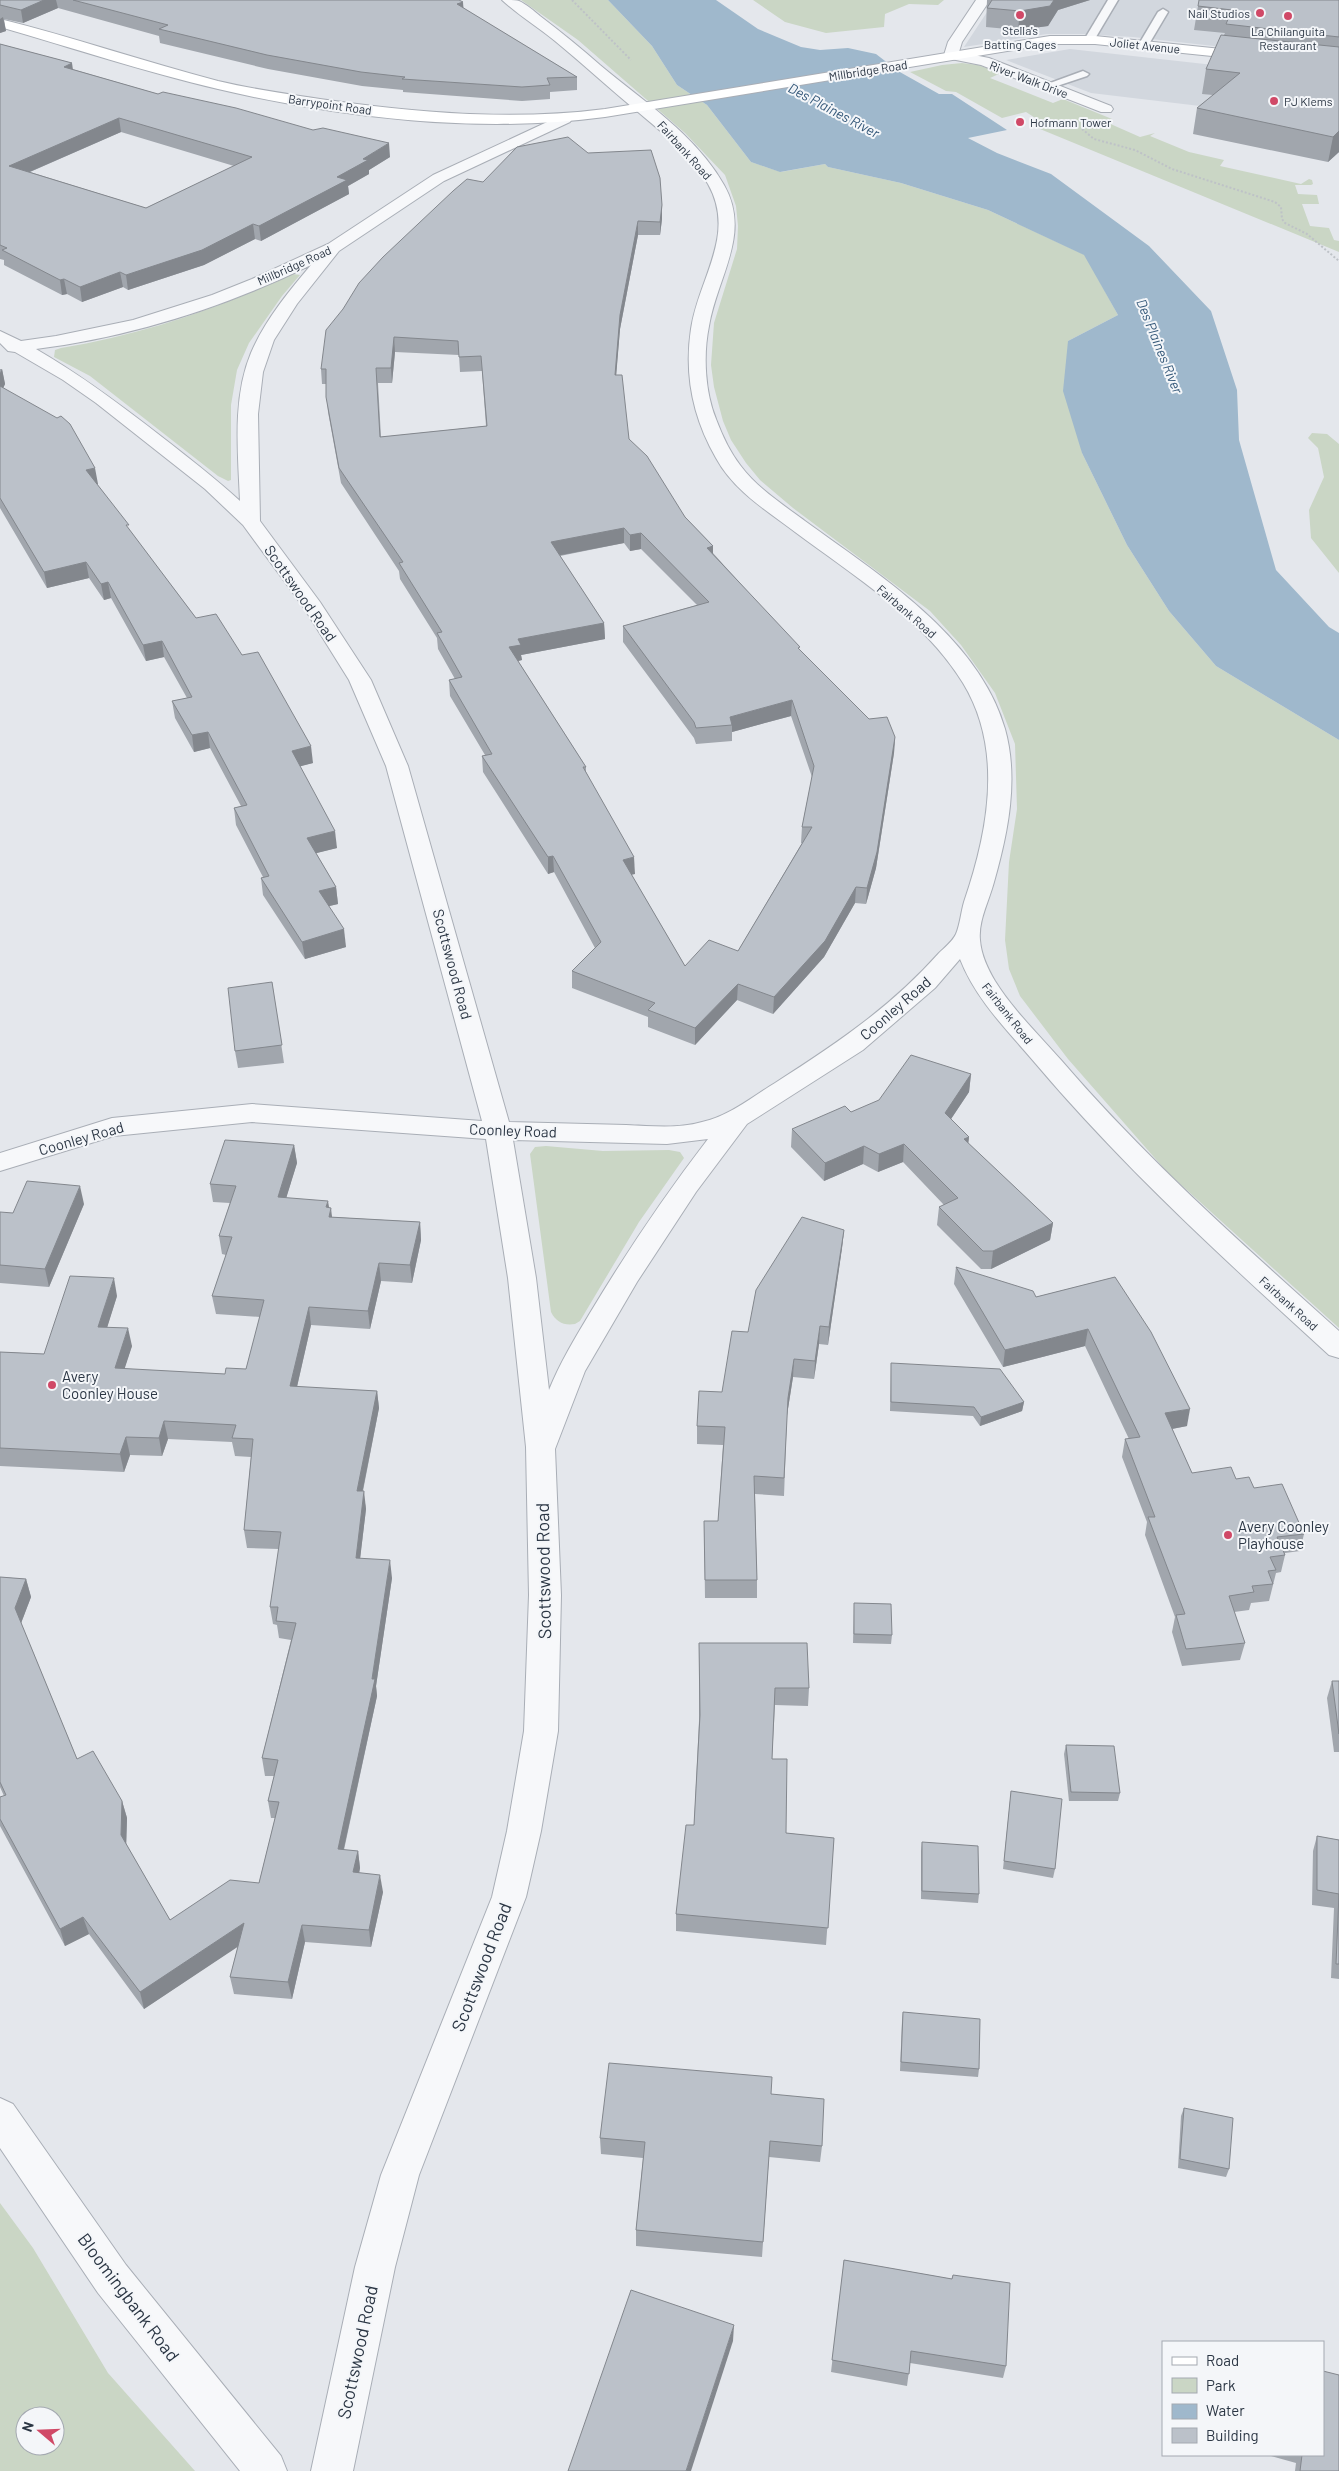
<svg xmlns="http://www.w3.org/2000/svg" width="1339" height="2471" font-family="Barlow,sans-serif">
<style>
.built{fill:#d2d7de}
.green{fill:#cad6c5;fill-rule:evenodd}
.water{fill:#9fb8cc}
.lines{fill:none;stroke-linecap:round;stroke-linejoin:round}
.lane-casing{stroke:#a9aeb6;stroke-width:3}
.street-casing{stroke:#a9aeb6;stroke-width:2}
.secondary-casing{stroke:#a9aeb6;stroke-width:2}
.path{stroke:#bec2c7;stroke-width:2;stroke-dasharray:2 2;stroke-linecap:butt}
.lane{fill:#f7f8fa;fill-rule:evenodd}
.street{fill:#f7f8fa;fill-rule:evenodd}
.secondary{fill:#fff;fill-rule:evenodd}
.wall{fill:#a1a6ad;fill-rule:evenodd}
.shaded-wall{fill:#83878d}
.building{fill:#bbc1c9;stroke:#83878d;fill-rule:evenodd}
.poi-dot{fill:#d04967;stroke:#f4f6f9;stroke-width:2}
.labels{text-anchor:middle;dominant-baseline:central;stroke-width:4;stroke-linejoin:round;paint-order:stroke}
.far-poi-label{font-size:12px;fill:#2b3644;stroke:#f4f6f9}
.far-street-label{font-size:12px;fill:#2b3644;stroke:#f4f6f9}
.far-water-label{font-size:14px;font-style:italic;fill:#345879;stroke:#f4f6f9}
.street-label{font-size:15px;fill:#2b3644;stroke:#f4f6f9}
.poi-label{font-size:15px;fill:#2b3644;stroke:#f4f6f9;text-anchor:start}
.near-street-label{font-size:18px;fill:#2b3644;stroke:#f4f6f9}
</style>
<rect width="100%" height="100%" fill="#e4e7ec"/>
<g class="built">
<polygon points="995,0 1339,0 1339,60 1133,37 1083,34 1047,34 964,47"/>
<polygon points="1070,49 1339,79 1200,106 1091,93 1006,60"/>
</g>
<g class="green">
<polygon points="521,0 608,0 652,46 677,85 707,105 751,162 781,172 825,164 828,167 901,183 988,210 1085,255 1118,315 1068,341 1082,453 1127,545 1169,611 1216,666 1339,740 1339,1328 1167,1172 1068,1059 1020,996 1009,969 1005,940 1009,862 1017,809 1015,744 995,693 961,645 930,611 793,508 760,480 746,463 731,440 723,421 714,387 711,365 714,323 737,249 738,226 736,206 725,175 685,133 578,40"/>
<polygon points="753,0 944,0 938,5 909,4 885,14 884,27 826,33 785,22"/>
<polygon points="962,63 978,65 1001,73 990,78 1053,103 1063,99 1112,119 1106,122 1140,137 1155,133 1150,136 1189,152 1224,160 1220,166 1301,184 1309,179 1312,180 1313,184 1311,185 1295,185 1298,194 1317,195 1319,204 1302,204 1310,226 1329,228 1334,240 1339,241 1339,252 1040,129 1036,127 1046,125 1026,112 1002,118 956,92 946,91 910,72 942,65"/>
<path d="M 293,274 L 300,275 L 282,296 L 249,343 L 237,370 L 231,405 L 231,480 L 228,481 L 218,476 L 90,376 L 54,357 L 55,350 L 61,348 C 142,335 219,308 293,274 Z"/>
<polygon points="1312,433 1327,434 1339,444 1339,573 1311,538 1309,510 1324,477 1318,448 1308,438"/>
<path d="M 546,1146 L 603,1151 L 669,1150 L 680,1152 L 684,1158 L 639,1222 L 580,1321 L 575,1324 C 564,1326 556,1322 551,1312 L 530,1154 L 535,1147 Z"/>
<path d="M 0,2203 L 33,2248 L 108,2373 L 195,2471 L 0,2471 ZM 25,2416 L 55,2416 L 55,2446 L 25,2446 Z"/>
</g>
<polygon class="water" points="608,0 716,0 758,29 801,47 820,50 848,48 876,54 898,71 939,94 952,94 1007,130 968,138 997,153 1051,174 1149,246 1211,311 1237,390 1239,440 1276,570 1329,627 1339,633 1339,740 1216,666 1169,611 1127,545 1082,453 1063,391 1068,341 1118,315 1084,255 988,210 901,183 828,167 825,164 780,172 751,162 707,105 677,85 652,46"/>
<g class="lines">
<g class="lane-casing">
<g id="lane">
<polygon points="1108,0 1118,0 1093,42 1085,42 1084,40"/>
<polygon points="1163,9 1168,12 1149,44 1144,47 1140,46 1139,44 1158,12"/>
<polygon points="1083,71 1089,74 1087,76 1048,89 1042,86"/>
</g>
</g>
<g class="street-casing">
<g id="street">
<path d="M 502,0 C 506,0 516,0 519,1 C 526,4 534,11 540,16 C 561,32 581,48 600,65 C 643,101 696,135 724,185 C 752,234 717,277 709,326 C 703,355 705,392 716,419 C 722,435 730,452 740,465 C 757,488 782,504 805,521 C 878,574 979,637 1005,729 C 1019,779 1008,833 994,882 C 989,901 978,921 980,940 C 981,955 988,969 995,981 C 1013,1010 1039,1035 1061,1060 C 1146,1159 1243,1245 1339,1331 L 1339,1358 L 1329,1355 C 1227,1262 1125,1169 1036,1064 C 1008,1031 976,1000 960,959 L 935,988 L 863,1050 L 747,1124 L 696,1192 L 637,1282 L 585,1371 L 555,1449 L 561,1595 L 558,1731 L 541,1831 L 526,1897 L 419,2175 L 395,2267 L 353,2471 L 311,2471 L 355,2267 L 381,2175 L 492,1897 L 507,1831 L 524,1731 L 529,1595 L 526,1447 L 508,1278 L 486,1139 L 252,1122 L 114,1136 L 0,1171 L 0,1153 L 112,1118 L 252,1104 L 482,1121 L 386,766 L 349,680 L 304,608 L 243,525 L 205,489 L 96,403 L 63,380 L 15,352 L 8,351 L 0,343 L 0,331 L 21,341 L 56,336 L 133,320 L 212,295 L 252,279 L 328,244 L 433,175 L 560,116 L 570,116 L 572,119 L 570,122 L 444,181 L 339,251 L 297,304 L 274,340 L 263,372 L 258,414 L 260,521 L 320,602 L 371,680 L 408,766 L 509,1122 C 548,1123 587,1124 626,1125 C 651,1126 678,1129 702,1122 C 729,1116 752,1097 775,1083 C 836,1044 891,1007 939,953 C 944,948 953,941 956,934 C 960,925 961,912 964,902 C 988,832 1004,750 963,683 C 924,619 854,576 795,532 C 766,510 734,491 716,458 C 693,418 684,375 691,329 C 698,279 737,235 708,184 C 691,155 663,133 638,112 C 610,89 583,64 555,41 C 538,27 518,15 502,0 ZM 311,265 C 289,291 265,320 251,353 C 232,398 238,453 240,501 C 215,478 189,458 162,437 C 121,405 81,375 36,349 C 131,337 225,307 311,265 ZM 708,1139 C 665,1195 626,1253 590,1313 C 575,1338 560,1363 549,1390 L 536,1278 L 513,1140 L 667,1144 Z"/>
<polygon points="976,0 990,0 962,42 959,52 989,58 1111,106 1113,109 1111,112 1101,112 981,65 946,58 944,55 948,42"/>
<polygon points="0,2098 13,2104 126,2265 281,2456 287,2471 240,2471 98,2293 0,2148"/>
</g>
</g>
<g class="secondary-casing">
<path id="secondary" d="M 0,19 C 73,37 145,62 218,81 C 261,91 305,97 349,103 C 435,114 519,120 605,109 L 1050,36 L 1095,36 L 1251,52 L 1258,56 L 1251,60 L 1095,44 L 1050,44 L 605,117 C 480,134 341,118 218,89 C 145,72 73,48 0,27 Z"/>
</g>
<g class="path">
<polyline points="572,0 631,60"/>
<polyline points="1082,129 1094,139 1135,150 1172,169 1275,202 1281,207 1282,219 1285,223 1307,234 1339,261"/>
</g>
<use href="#lane" class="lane"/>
<use href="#street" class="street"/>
<use href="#secondary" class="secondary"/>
</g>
<g class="wall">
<polygon points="0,0 459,0 463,8 577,77 577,90 550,92 550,99 522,101 403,92 403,90 362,86 268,69 160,43 159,36 58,8 23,23 4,19 6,31 0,33"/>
<polygon points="987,0 1090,0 1058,10 1048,26 1018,30 986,27"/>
<polygon points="1339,0 1339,152 1328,162 1193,134 1197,108 1213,95 1202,94 1206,69 1225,33 1194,30 1198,6"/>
<path d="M 0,44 L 72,63 L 72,69 L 158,94 L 390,157 L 369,170 L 369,174 L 348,186 L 349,194 L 261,241 L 255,239 L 204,265 L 128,290 L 123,287 L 82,302 L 67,294 L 62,295 L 4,265 L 4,260 L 0,259 ZM 121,132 L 234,166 L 146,208 L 30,172 Z"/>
<path d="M 588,153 L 662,205 L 662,219 L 660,235 L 638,235 L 620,329 L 616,375 L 629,439 L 685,517 L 713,546 L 713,553 L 800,650 L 869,719 L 895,737 L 894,753 L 876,868 L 866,904 L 855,903 L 824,957 L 773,1014 L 737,1000 L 695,1045 L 648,1027 L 648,1017 L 572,988 L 572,971 L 595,948 L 554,872 L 548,874 L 483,772 L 482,756 L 485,755 L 450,696 L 449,680 L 455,679 L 438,649 L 437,638 L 400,579 L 399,571 L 341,483 L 328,412 L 326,384 L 322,384 L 321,369 L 483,182 ZM 395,352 L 459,355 L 460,372 L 482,371 L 486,426 L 381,437 L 378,383 L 392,383 ZM 624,543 L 630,551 L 641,549 L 697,605 L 623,626 L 623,642 L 694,738 L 696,744 L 732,741 L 732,732 L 791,716 L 812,777 L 802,827 L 801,843 L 802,843 L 738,951 L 685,966 L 631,874 L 635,874 L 586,772 L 586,767 L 518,661 L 522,660 L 521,655 L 605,639 L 604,623 L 560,556 Z"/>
<polygon points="0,369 2,369 5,384 3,388 98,484 97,484 130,531 196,618 242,655 313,763 300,766 337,848 316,853 336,887 338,904 329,906 346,947 305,959 263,895 261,878 263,877 236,825 234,808 241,806 210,748 194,752 175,718 172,701 187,698 164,657 146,661 111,598 104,600 89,578 47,588 0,508"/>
<polygon points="272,982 284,1063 238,1068 235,1051"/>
<polygon points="971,1074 969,1092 951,1119 969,1137 968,1143 1053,1223 1050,1240 991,1269 981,1269 937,1225 939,1207 944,1205 903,1162 878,1172 863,1164 824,1181 791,1147 792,1129 851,1112"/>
<polygon points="294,1145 297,1163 286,1198 329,1208 332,1217 420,1222 421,1240 412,1283 381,1281 370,1329 311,1325 297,1387 377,1391 379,1408 363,1491 366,1509 360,1559 392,1578 376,1686 377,1696 344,1850 358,1851 360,1868 359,1873 383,1892 371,1947 305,1942 292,1999 234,1994 230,1977 238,1946 144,2009 89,1934 65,1946 0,1826 0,1797 4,1796 0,1787 0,1577 26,1579 31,1597 21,1623 77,1759 122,1801 127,1818 126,1844 170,1920 259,1883 275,1818 271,1818 268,1801 274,1776 265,1776 262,1758 291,1640 279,1638 277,1625 273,1624 270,1607 279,1549 247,1548 244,1530 251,1457 235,1456 232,1442 168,1439 162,1456 130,1455 124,1472 0,1466 0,1352 44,1354 117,1296 107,1327 132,1346 124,1369 225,1374 246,1369 260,1317 216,1314 212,1296 226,1255 222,1254 219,1236 230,1203 213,1202 210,1184"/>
<polygon points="84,1204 49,1287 0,1283 0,1213 13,1213"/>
<polygon points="844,1230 842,1248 828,1345 819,1344 814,1379 793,1377 787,1415 784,1496 755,1494 757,1580 757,1598 705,1598 704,1521 718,1521 723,1445 697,1444 697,1426 722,1392 748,1332"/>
<polygon points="956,1267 1036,1297 1115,1277 1187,1426 1172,1429 1192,1473 1236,1479 1254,1488 1304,1534 1300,1551 1285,1553 1285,1555 1281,1572 1276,1573 1269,1601 1251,1603 1249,1610 1234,1612 1245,1643 1240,1660 1182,1666 1172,1632 1175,1617 1145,1535 1147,1522 1122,1457 1125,1439 1129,1439 1085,1346 1003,1367 954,1284"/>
<polygon points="891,1363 1024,1402 1022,1411 980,1426 973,1416 890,1411"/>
<polygon points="854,1603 892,1635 891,1644 853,1643"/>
<polygon points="699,1643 809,1688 808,1706 775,1705 772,1759 786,1833 834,1838 826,1945 676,1931 676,1914 694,1825 699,1721"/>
<polygon points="1332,1681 1339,1681 1339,1752 1334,1752 1327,1698"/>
<polygon points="1066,1745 1120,1793 1118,1801 1069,1801 1064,1754"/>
<polygon points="1011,1791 1055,1869 1053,1878 1003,1869"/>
<polygon points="1317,1836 1339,1840 1339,1979 1331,1978 1334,1908 1312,1905 1313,1851"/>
<polygon points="922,1842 979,1894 978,1903 921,1899 921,1851"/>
<polygon points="903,2012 979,2069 978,2077 900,2071 902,2021"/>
<polygon points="771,2094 822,2146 820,2162 769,2157 762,2257 636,2246 636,2230 643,2158 601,2154 600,2138"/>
<polygon points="1184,2108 1229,2169 1226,2177 1178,2168 1181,2116"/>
<polygon points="844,2260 952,2279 953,2275 1006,2366 1003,2378 910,2363 907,2386 831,2372"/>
<polygon points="1267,2455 1323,2455 1339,2471 1295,2471 1296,2463"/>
</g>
<g class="shaded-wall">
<polygon points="44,0 56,0 58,8 23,23 21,10"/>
<polygon points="1054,0 1090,0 1058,10 1048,26 1018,30 1020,11"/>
<polygon points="463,2 464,16 457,4"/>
<polygon points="3,17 6,31 0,33 0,19"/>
<polygon points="72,63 74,77 64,67"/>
<polygon points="119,118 121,132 11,180 9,166"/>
<polygon points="1339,131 1339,152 1328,162 1333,137"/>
<polygon points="389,143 390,157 369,170 369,174 348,186 349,194 261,241 259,226 337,177 363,159"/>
<polygon points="662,205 662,219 660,235 660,222"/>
<polygon points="638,221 638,235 620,329 615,390 615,375 620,315"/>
<polygon points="253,224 255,239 204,265 128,290 126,275"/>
<polygon points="120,272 123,287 82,302 80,287"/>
<polygon points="64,279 67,294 62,295 60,280"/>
<polygon points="394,337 395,352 392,383 391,368"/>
<polygon points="2,369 5,384 0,395 0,373"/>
<polygon points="95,468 98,484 89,485 86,470"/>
<polygon points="624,528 624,543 551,557 551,542"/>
<polygon points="641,533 641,549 630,551 630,535"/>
<polygon points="713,546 713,562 707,548"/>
<polygon points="86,562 89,578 47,588 44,572"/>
<polygon points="108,582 111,598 104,600 101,584"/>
<polygon points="604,623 605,639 521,655 522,660 510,663 509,647 518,639"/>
<polygon points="162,641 164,657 146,661 143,645"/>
<polygon points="792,700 791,716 732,732 732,725 730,717"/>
<polygon points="208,732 210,748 194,752 192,735"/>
<polygon points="895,737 894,753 876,868 866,904 867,888"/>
<polygon points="311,746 313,763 294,768 292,751"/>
<polygon points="335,831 337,848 309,855 307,838"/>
<polygon points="553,856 554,872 548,874 548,857"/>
<polygon points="634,857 635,874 623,877 623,860"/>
<polygon points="336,887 338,904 321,908 319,891"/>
<polygon points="856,887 855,903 824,957 773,1014 774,997"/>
<polygon points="344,929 346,947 305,959 302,942"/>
<polygon points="738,984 737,1000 695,1045 695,1028"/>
<polygon points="971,1074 969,1092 943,1131 945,1113"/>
<polygon points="969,1137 967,1155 964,1139"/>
<polygon points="904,1144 903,1162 878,1172 879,1154"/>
<polygon points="294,1145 297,1163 281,1215 278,1197"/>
<polygon points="864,1146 863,1164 824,1181 825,1163"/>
<polygon points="80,1186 84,1204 49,1287 45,1269"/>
<polygon points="328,1201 330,1213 331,1208 333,1226 331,1234 326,1207"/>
<polygon points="420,1222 421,1240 412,1283 410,1265"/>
<polygon points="1053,1223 1050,1240 991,1269 993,1251"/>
<polygon points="844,1230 842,1248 828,1345 829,1327"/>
<polygon points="379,1263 381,1281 370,1329 368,1311"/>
<polygon points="114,1278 117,1296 102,1344 98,1327"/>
<polygon points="309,1307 311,1325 293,1404 290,1386"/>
<polygon points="820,1326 819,1344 814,1379 815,1361"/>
<polygon points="128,1328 132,1346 119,1386 115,1368"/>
<polygon points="1088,1329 1085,1346 1003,1367 1005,1350"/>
<polygon points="794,1359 793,1377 787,1415 788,1398"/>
<polygon points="377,1391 379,1408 359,1509 357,1491"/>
<polygon points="1024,1402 1022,1411 980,1426 981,1417"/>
<polygon points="1190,1409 1187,1426 1161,1431 1165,1413"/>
<polygon points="164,1421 168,1439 162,1456 159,1438"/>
<polygon points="126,1437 130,1455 124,1472 120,1454"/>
<polygon points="364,1491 366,1509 358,1576 356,1558"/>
<polygon points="390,1560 392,1578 376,1686 377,1696 340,1866 338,1849 372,1679"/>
<polygon points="26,1579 31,1597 20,1626 15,1608"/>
<polygon points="122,1801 127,1818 126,1852 121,1835"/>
<polygon points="358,1851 360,1868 356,1889 353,1872"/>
<polygon points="380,1875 383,1892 371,1947 369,1930"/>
<polygon points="83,1917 89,1934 65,1946 60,1929"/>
<polygon points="244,1923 248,1940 144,2009 140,1992"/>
<polygon points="302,1925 305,1942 292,1999 288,1982"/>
<polygon points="734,2325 733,2341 691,2471 686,2471"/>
</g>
<g class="building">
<polygon points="0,0 44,0 21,10 0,5"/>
<polygon points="73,0 459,0 463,2 457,4 577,77 547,78 550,85 522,87 402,79 405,77 361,72 267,55 159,29 168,25"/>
<polygon points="992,0 1054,0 1050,6 1020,11 987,8"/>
<polygon points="1199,0 1339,0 1339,37 1226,24 1232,10 1198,6"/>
<polygon points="1221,35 1339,47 1339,131 1333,137 1197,108 1240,73 1206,69"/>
<path d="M 0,44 L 72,63 L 64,67 L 158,94 L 163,92 L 236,108 L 313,130 L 323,128 L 389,143 L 363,159 L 368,160 L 337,177 L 347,180 L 259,226 L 253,224 L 202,250 L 126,275 L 120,272 L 80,287 L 64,279 L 60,280 L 2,250 L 7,248 L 0,245 ZM 119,118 L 252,157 L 146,208 L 9,166 Z"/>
<path d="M 568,137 L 588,153 L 651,150 L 660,178 L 662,205 L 660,222 L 638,221 L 620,315 L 615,375 L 622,375 L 629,439 L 647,456 L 685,517 L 713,546 L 707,548 L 800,647 L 798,648 L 869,719 L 887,717 L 895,737 L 877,852 L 867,888 L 856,887 L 825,941 L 774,997 L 738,984 L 695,1028 L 648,1010 L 655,1003 L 572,971 L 601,942 L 553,856 L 548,857 L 482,756 L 492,754 L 449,680 L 462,677 L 437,633 L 442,632 L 399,563 L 403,562 L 339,468 L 326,397 L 326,369 L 321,369 L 326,330 L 343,309 L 359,283 L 383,257 L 453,191 L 467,179 L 483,182 L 517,147 ZM 394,337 L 458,341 L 459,357 L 481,356 L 487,426 L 380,437 L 376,368 L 391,368 ZM 624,528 L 630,535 L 641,533 L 709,602 L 623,626 L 694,722 L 696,728 L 732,725 L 730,717 L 792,700 L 814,766 L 802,827 L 812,827 L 738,951 L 709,940 L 685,966 L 623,860 L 634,857 L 583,767 L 586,767 L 509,647 L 521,645 L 518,639 L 604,623 L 551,542 Z"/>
<polygon points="0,386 57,418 61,416 70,424 95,468 86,470 129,525 126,525 196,618 216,614 242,655 258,652 311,746 292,751 335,831 307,838 336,887 319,891 344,929 302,942 261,878 269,876 234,808 247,805 208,732 192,735 172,701 192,697 162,641 143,645 108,582 101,584 86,562 44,572 0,498"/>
<polygon points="272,982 282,1045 235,1051 228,988"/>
<polygon points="911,1055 971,1074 945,1113 969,1137 964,1139 1053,1223 993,1251 983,1251 939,1207 958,1198 904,1144 879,1154 864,1146 825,1163 792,1129 845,1106 851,1112 879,1100"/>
<polygon points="225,1140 294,1145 278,1197 328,1201 326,1207 331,1208 329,1217 420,1222 410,1265 379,1263 368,1311 309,1307 290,1386 377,1391 357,1491 364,1491 356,1558 390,1560 372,1679 375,1679 338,1849 358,1851 353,1872 380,1875 369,1930 302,1925 288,1982 230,1977 244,1923 140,1992 83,1917 60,1929 0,1819 0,1797 6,1795 0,1782 0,1577 26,1579 15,1608 77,1759 93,1751 122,1801 121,1835 170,1920 230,1880 259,1883 279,1802 268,1801 278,1760 262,1758 296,1623 276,1621 278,1607 270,1607 281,1532 244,1530 253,1439 232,1438 236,1425 164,1421 159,1438 126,1437 120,1454 0,1448 0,1352 44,1354 70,1276 114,1278 98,1327 128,1328 115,1368 225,1374 226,1368 246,1369 264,1300 212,1296 232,1237 219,1236 236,1186 210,1184"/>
<polygon points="27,1181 80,1186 45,1269 0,1265 0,1212 13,1213"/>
<polygon points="802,1217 844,1230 829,1327 820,1326 815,1361 794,1359 788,1398 784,1478 754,1476 757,1580 705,1580 704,1521 718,1521 725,1427 697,1426 699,1391 722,1392 732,1331 748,1332 756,1290"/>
<polygon points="956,1267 1033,1291 1036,1297 1115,1277 1151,1332 1190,1409 1165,1413 1192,1473 1231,1467 1236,1479 1249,1477 1254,1488 1282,1484 1304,1534 1277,1537 1285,1555 1270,1557 1276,1570 1268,1571 1273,1584 1252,1586 1254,1592 1229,1596 1245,1643 1186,1649 1176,1615 1185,1614 1148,1517 1155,1517 1125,1439 1140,1437 1088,1329 1005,1350"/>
<polygon points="891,1363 1000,1369 1024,1402 981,1417 974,1407 891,1402"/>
<polygon points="854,1603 891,1604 892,1635 854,1634"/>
<polygon points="699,1643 807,1643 809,1688 775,1688 772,1759 787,1759 786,1833 834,1838 828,1928 676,1914 686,1825 694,1825 700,1715"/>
<polygon points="1332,1681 1339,1681 1339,1734"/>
<polygon points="1066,1745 1114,1746 1120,1793 1071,1792"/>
<polygon points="1011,1791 1062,1799 1055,1869 1004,1861"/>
<polygon points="1317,1836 1339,1840 1339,1964 1336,1964 1339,1894 1317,1890"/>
<polygon points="922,1842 978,1846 979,1894 922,1891"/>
<polygon points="903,2012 980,2019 979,2069 901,2062"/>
<polygon points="609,2063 772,2077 771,2094 824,2099 822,2146 770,2141 763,2242 636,2230 645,2142 600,2138"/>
<polygon points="1184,2108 1233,2118 1229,2169 1180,2159"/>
<polygon points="844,2260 952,2279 953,2275 1010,2283 1006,2366 911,2351 909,2374 832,2360"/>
<polygon points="631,2290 734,2325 686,2471 568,2471"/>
<polygon points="1323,2371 1339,2375 1339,2471 1300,2471 1302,2455 1323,2455"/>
</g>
<g class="poi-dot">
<circle cx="1260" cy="13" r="5"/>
<circle cx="1020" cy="15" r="5"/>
<circle cx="1288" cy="16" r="5"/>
<circle cx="1274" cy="101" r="5"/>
<circle cx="1020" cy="122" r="5"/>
<circle cx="52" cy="1385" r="5"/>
<circle cx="1228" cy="1535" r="5"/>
</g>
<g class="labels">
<g class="far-poi-label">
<text x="1250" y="13" text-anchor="end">Nail Studios</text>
<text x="1020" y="30">Stella's<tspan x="1020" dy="14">Batting Cages</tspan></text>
<text x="1288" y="31">La Chilanguita<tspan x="1288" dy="14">Restaurant</tspan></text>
<text x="1284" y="101" text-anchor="start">PJ Klems</text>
<text x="1030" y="122" text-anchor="start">Hofmann Tower</text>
</g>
<g class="far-street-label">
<text transform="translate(1145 45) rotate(6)">Joliet Avenue</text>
<text transform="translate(868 70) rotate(-9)">Millbridge Road</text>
<text transform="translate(1029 79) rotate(21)">River Walk Drive</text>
<text transform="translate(330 104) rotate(8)">Barrypoint Road</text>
<text transform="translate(685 150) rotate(48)">Fairbank Road</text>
<text transform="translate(294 265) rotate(-24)">Millbridge Road</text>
<text transform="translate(907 611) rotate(41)">Fairbank Road</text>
<text transform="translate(1008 1013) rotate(52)">Fairbank Road</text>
<text transform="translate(1289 1303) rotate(42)">Fairbank Road</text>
</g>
<g class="far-water-label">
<text transform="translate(834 110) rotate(28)">Des Plaines River</text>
<text transform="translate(1160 346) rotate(68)">Des Plaines River</text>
</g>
<g class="street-label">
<text transform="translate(301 593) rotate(55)">Scottswood Road</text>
<text transform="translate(453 964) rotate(75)">Scottswood Road</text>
<text transform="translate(895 1008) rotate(-41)">Coonley Road</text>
<text transform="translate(513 1130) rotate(2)">Coonley Road</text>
<text transform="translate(81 1138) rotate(-16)">Coonley Road</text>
</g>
<g class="poi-label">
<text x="62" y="1376">Avery<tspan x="62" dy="17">Coonley House</tspan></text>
<text x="1238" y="1526">Avery Coonley<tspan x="1238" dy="17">Playhouse</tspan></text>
</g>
<g class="near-street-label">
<text transform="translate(543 1571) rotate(-91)">Scottswood Road</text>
<text transform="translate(481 1967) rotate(-69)">Scottswood Road</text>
<text transform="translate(129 2297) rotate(53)">Bloomingbank Road</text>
<text transform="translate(357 2352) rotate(-78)">Scottswood Road</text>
</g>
</g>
<rect x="1162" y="2341" width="162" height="115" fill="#f4f6f9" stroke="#a4a9b1"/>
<rect x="1172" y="2357" width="25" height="8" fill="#ffffff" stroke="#a4a9b1"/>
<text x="1206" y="2366" font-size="15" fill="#2b3644">Road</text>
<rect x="1172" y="2378" width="25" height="15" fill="#cad6c5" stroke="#a4a9b1"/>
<text x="1206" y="2391" font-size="15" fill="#2b3644">Park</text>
<rect x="1172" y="2404" width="25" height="15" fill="#9fb8cc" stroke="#a4a9b1"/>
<text x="1206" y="2416" font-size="15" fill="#2b3644">Water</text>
<rect x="1172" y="2428" width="25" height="15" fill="#bbc1c9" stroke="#a4a9b1"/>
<text x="1206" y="2441" font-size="15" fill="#2b3644">Building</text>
<g transform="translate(40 2431) rotate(289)"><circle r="24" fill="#f4f6f9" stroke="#a4a9b1"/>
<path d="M0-4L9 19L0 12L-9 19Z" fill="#d04967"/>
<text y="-8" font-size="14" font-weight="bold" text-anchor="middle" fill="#2b3644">N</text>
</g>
</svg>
